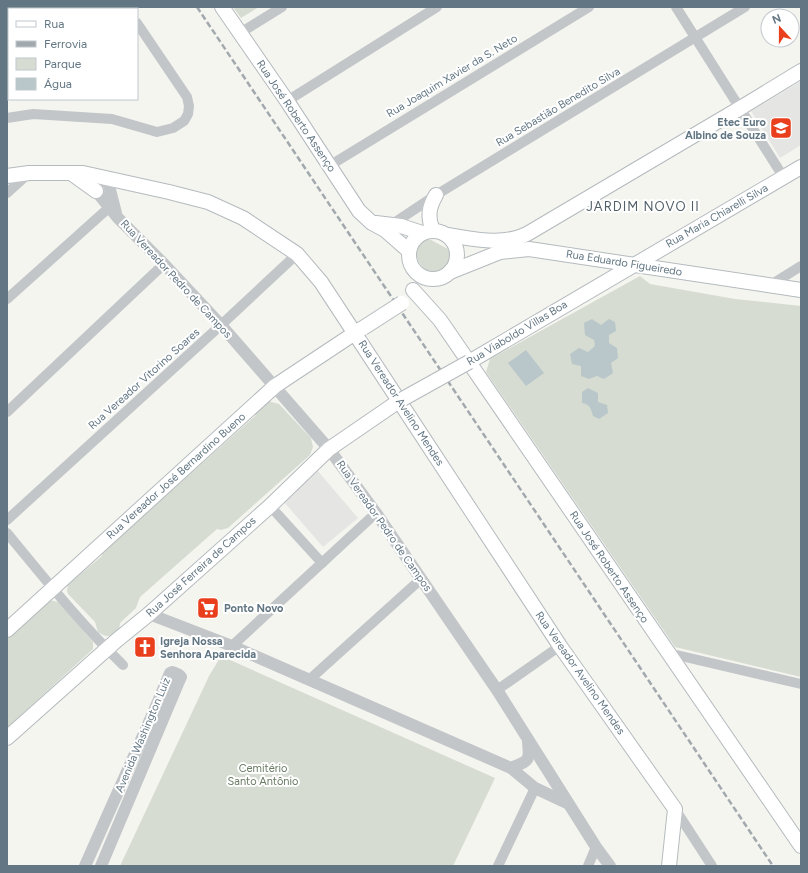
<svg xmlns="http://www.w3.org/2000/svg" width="808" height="873" font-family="Figtree,sans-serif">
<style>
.built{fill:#e5e6e4}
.green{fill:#d6dcd1}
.water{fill:#b9c7ca}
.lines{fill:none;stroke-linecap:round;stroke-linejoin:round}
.secondary-casing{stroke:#b4babe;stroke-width:16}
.minor{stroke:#c2c6c9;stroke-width:10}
.tertiary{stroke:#c2c6c9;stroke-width:12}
.secondary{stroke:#fff;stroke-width:14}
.rail{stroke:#a2a9ae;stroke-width:2.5;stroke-dasharray:6 3;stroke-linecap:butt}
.secondary-bridge-casing{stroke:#b4babe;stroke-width:16;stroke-linecap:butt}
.secondary-bridge{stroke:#fff;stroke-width:14}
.labels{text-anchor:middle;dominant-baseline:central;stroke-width:4;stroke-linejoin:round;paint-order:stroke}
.street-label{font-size:11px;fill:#627683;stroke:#fff}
.poi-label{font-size:11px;font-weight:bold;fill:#627683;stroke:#fff;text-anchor:start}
.park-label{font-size:11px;fill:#687a61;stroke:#fff}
.quarter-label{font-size:13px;letter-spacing:1px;fill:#515f68;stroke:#fff}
</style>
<rect width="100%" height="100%" fill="#f5f5f0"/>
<g class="built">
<polygon points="801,81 801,145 780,158 751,111"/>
<polygon points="317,470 358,518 323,547 284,502"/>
</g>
<g class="green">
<polygon points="233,7 259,7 241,18"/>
<path d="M 423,238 L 431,240 L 448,249 L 453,262 C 450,265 447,269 444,271 C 430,278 418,266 416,253 C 416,249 418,244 419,240 Z"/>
<polygon points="640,276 650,284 735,299 801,306 801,677 675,647 486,372 490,359"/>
<path d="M 268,401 L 279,404 L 311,438 L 313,447 L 310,455 L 228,528 L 221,530 L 217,529 L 140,597 L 136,608 L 120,623 L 119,630 C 111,637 107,638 98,632 L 95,622 L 68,594 L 67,591 L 68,584 L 101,557 L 104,551 L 255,416 L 257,411 Z"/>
<polygon points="49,600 58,602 93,642 93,649 7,728 7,636"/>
<polygon points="221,656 495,778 453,866 120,866 209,676"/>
</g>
<g class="water">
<polygon points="592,319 601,325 609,319 615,322 616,331 609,335 609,343 617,348 618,358 611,363 613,373 604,379 597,376 589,379 581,376 581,366 572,364 570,354 579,348 588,352 595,346 594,340 585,335 584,323"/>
<polygon points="526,350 544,373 526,386 508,363"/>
<path d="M 588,388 L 598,393 L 598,402 L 607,405 L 608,413 L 599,419 L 593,416 C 591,409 590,404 582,403 L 582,392 Z"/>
</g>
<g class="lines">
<g class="secondary-casing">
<g id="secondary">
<polyline points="222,7 287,101 359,211 372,223 385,230 409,251"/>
<polyline points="71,173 96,191"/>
<polyline points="7,176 29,173 83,173 169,192 208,202 243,218 297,254 321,282 560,646 675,809 669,866"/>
<polyline points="376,223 401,226 422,233"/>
<path d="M 433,230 C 427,217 429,207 436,195"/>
<circle cx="433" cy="255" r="24"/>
<path d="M 448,235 C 474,239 502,246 527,234 L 742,107 L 801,71"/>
<polyline points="450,272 500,252 529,249 801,290"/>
<polyline points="413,290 440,320 801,846"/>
<polyline points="469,362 801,167"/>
<polyline points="7,630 275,386 361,329"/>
<polyline points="7,738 117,640 149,614 270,506 329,449 399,401"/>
</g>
</g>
<g class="minor">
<polyline points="126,7 128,9"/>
<polyline points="676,7 784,178"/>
<polyline points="240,33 282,7"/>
<polyline points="7,37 9,36"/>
<polyline points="287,101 437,7"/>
<polyline points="7,118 33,114 112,119 157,132 173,128 184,121 188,114 189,106 187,97 137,23"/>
<polyline points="329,166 589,7"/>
<polyline points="7,193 29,173"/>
<polyline points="388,227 436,195 745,7"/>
<polyline points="769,286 801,266"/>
<polyline points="7,299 113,204"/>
<polyline points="7,412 164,264"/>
<polyline points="270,506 322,563"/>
<polyline points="7,520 221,325 297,254"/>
<path d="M 7,533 C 44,578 81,624 123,665"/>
<polyline points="232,646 376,513"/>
<polyline points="668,653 801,684"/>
<polyline points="309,680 421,579"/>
<polyline points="497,690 560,646"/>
<polyline points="675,809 712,866"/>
<polyline points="498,866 535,788"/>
<polyline points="588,866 596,847"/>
</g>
<g class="tertiary">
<polyline points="107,178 116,213"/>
<polyline points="98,182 96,191 118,218 164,264 221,325 329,449 376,513 497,690 596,847 610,866"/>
<polyline points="149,614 232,646 511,768 535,788 567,803"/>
<path d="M 511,768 C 529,760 530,762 528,742"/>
<path d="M 85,866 L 154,711 L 170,673 L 172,672 C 175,673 179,674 181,677 L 180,679 L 101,866"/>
</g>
<use href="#secondary" class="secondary"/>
<polyline class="rail" points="197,7 773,866"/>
<g class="secondary-bridge-casing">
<g id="secondary-bridge">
<polyline points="363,328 402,303"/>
<polyline points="399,401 469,362"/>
</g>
</g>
<use href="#secondary-bridge" class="secondary-bridge"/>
</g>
<defs>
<g id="university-square" transform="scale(1.15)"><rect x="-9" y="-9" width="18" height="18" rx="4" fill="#e93f1c" stroke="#fff"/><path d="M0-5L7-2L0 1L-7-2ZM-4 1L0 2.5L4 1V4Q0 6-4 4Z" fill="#fff"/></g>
<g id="supermarket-square" transform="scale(1.15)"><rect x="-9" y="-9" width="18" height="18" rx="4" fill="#e93f1c" stroke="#fff"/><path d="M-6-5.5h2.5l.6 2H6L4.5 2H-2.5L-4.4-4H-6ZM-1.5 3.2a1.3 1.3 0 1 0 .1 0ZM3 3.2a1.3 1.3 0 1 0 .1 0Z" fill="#fff"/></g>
<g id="church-square" transform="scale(1.15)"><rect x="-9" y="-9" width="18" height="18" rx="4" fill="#e93f1c" stroke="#fff"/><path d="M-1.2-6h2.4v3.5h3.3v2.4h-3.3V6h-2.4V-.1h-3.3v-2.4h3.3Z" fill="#fff"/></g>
</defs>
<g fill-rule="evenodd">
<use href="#university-square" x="781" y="128"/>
<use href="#supermarket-square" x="208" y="608"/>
<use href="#church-square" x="145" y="647"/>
</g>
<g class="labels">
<g class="street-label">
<text transform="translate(452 76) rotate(-31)">Rua Joaquim Xavier da S. Neto</text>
<text transform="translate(558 107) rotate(-31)">Rua Sebastião Benedito Silva</text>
<text transform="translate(296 116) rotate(56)">Rua José Roberto Assenço</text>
<text transform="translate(717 216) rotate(-30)">Rua Maria Chiarelli Silva</text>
<text transform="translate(624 263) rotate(9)">Rua Eduardo Figueiredo</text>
<text transform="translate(176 279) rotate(47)">Rua Vereador Pedro de Campos</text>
<text transform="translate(517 333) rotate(-31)">Rua Viaboldo Villas Boa</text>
<text transform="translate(144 379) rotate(-42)">Rua Vereador Vitorino Soares</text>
<text transform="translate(401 403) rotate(57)">Rua Vereador Avelino Mendes</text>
<text transform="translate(176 476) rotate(-42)">Rua Vereador José Bernardino Bueno</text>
<text transform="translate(384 526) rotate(55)">Rua Vereador Pedro de Campos</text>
<text transform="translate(201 567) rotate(-42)">Rua José Ferreira de Campos</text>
<text transform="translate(609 567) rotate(56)">Rua José Roberto Assenço</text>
<text transform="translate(580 673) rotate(55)">Rua Vereador Avelino Mendes</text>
<text transform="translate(143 735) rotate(-67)">Avenida Washington Luiz</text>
</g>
<g class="poi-label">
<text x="766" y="122" text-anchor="end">Etec Euro<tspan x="766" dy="13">Albino de Souza</tspan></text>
<text x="224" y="608">Ponto Novo</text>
<text x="160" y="641">Igreja Nossa<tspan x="160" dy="13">Senhora Aparecida</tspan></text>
</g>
<g class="park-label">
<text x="263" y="768">Cemitério<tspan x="263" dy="13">Santo Antônio</tspan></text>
</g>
<g class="quarter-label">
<text x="643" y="206">JARDIM NOVO II</text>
</g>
</g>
<rect width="808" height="873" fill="none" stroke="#627683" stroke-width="16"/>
<rect x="8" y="8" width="130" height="92" fill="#ffffff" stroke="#c0c8cd"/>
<rect x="16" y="21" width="20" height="6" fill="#ffffff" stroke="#c0c8cd"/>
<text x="44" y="28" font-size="12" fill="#627683">Rua</text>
<rect x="16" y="41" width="20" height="6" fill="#a2a9ae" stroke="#c0c8cd"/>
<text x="44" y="48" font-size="12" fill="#627683">Ferrovia</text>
<rect x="16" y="58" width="20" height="12" fill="#d6dcd1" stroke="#c0c8cd"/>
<text x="44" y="68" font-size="12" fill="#627683">Parque</text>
<rect x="16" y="78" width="20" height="12" fill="#b9c7ca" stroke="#c0c8cd"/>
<text x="44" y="88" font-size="12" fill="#627683">Água</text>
<g transform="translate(780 28) rotate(339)"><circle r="19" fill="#ffffff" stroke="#c0c8cd"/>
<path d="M0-3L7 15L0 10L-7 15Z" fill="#e93f1c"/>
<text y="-6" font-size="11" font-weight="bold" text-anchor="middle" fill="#627683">N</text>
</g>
</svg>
